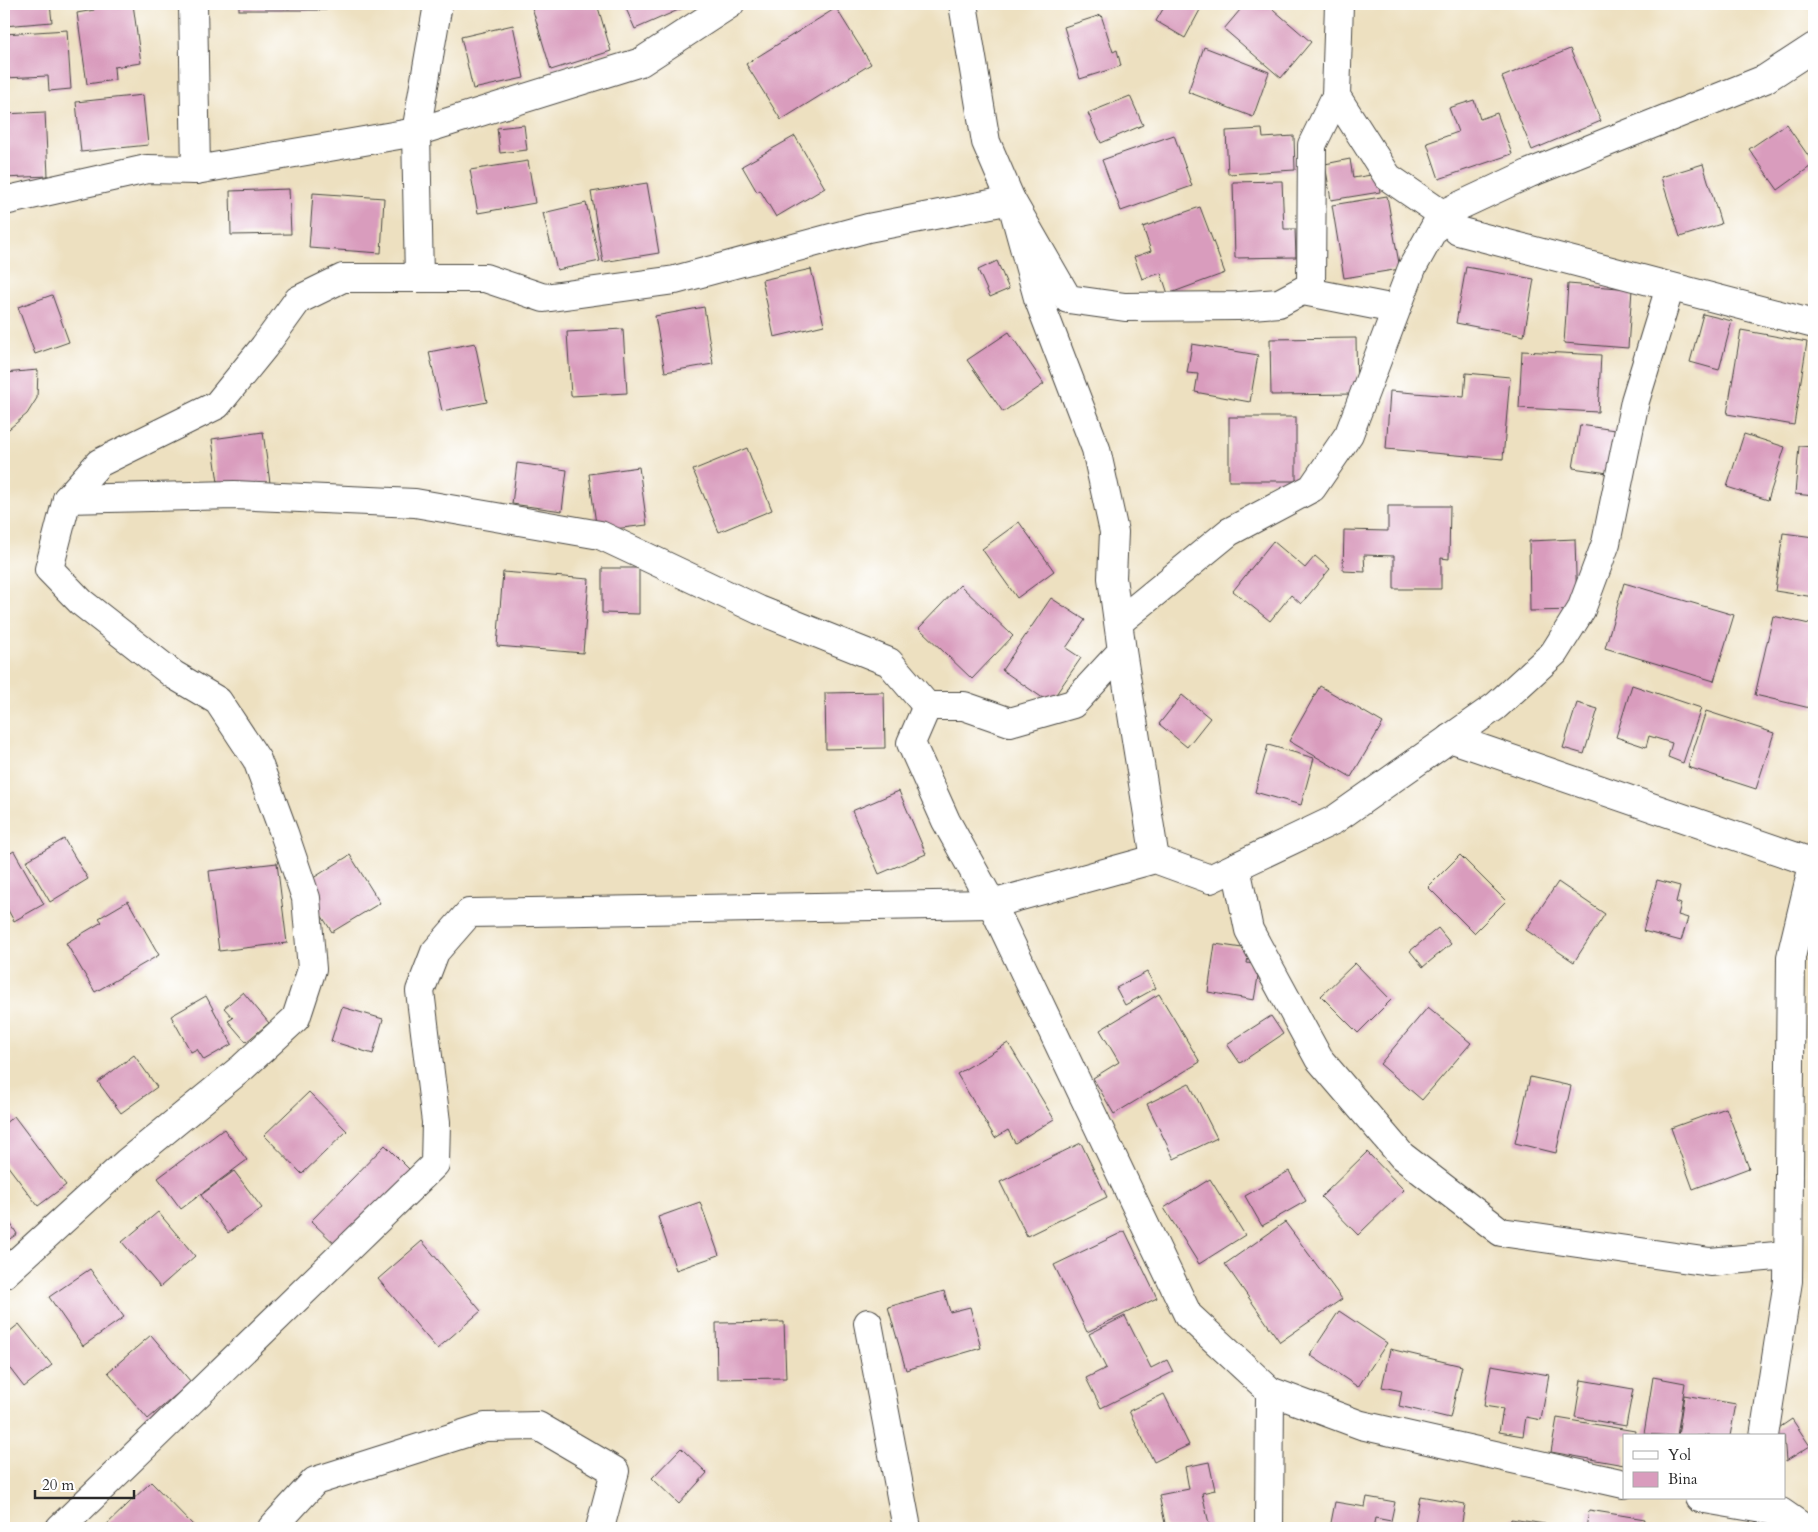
<svg xmlns="http://www.w3.org/2000/svg" width="1818" height="1532" font-family="Cardo,serif">
<style>
.building{fill:#d99cbd}
.lines{fill:none;stroke-linecap:round;stroke-linejoin:round}
.street-casing{stroke:#484641;stroke-width:30}
.street{stroke:#fff;stroke-width:28}
</style>
<rect width="100%" height="100%" fill="#fff"/>
<filter id="ink" filterUnits="userSpaceOnUse"><feTurbulence type="fractalNoise" baseFrequency=".02" numOctaves="2"/><feDisplacementMap in="SourceGraphic" scale="10" xChannelSelector="R" yChannelSelector="G"/><feConvolveMatrix kernelMatrix="1 2 1 2 8 2 1 2 1" color-interpolation-filters="sRGB"/></filter>
<filter id="wash" filterUnits="userSpaceOnUse"><feTurbulence type="fractalNoise" baseFrequency=".0096" numOctaves="4" result="noise"/><feDisplacementMap in="SourceGraphic" scale="20" xChannelSelector="R" yChannelSelector="G"/><feGaussianBlur stdDeviation="1.12" result="paint"/><feColorMatrix in="noise" values="0 0 0 0 0 0 0 0 0 0 0 0 0 0 0 0 0 1.4 0 .05"/><feComposite in="paint" operator="in"/></filter>
<g filter="url(#wash)">
<rect width="100%" height="100%" fill="#ede0c0"/>
<g id="blocks">
<g class="building">
<polygon points="4,4 50,4 52,22 4,26"/>
<polygon points="94,4 133,4 141,63 114,67 115,80 87,84 77,13 94,10"/>
<rect x="239" y="4" width="87" height="6"/>
<polygon points="531,4 597,4 611,51 551,70"/>
<polygon points="624,4 692,4 635,29"/>
<polygon points="1166,4 1193,4 1201,8 1185,38 1156,21"/>
<polygon points="1245,4 1267,4 1311,42 1281,78 1224,29"/>
<polygon points="836,8 871,64 781,120 746,64"/>
<polygon points="1101,15 1113,52 1117,50 1121,66 1080,79 1064,27"/>
<polygon points="513,25 524,78 473,89 461,37"/>
<polygon points="67,30 71,89 49,91 48,76 4,78 4,34"/>
<polygon points="1204,47 1269,72 1253,117 1188,92"/>
<polygon points="1570,49 1601,121 1532,150 1502,77"/>
<polygon points="143,95 148,145 81,152 76,102"/>
<polygon points="1130,96 1143,125 1101,143 1088,113"/>
<polygon points="1474,100 1480,119 1497,113 1512,154 1439,179 1427,143 1458,132 1449,108"/>
<polygon points="45,112 48,176 4,178 4,114"/>
<polygon points="1786,124 1814,164 1778,190 1749,149"/>
<polygon points="524,125 527,150 500,153 497,128"/>
<polygon points="1262,129 1263,138 1294,136 1295,170 1228,174 1226,131"/>
<polygon points="1174,135 1192,186 1121,211 1102,160"/>
<polygon points="795,136 825,188 776,217 760,190 757,192 742,166"/>
<polygon points="1350,159 1353,178 1377,174 1380,192 1331,200 1325,164"/>
<polygon points="528,161 535,203 478,213 470,170"/>
<polygon points="1703,164 1721,224 1680,237 1661,177"/>
<polygon points="1282,181 1284,229 1295,229 1296,257 1235,258 1233,182"/>
<polygon points="647,183 659,253 603,262 591,192"/>
<polygon points="289,189 291,234 231,235 230,191"/>
<polygon points="313,193 384,198 381,253 309,248"/>
<polygon points="1387,196 1400,269 1344,278 1332,205"/>
<polygon points="586,203 600,261 557,270 543,213"/>
<polygon points="1200,207 1225,273 1168,294 1161,273 1142,279 1134,257 1151,251 1143,227"/>
<polygon points="997,261 1009,289 990,297 978,270"/>
<polygon points="1466,267 1534,279 1524,336 1456,323"/>
<polygon points="811,269 824,325 774,337 762,280"/>
<polygon points="1568,284 1632,289 1628,348 1564,343"/>
<polygon points="52,295 69,342 35,354 18,307"/>
<polygon points="704,307 713,364 665,372 655,316"/>
<polygon points="1703,314 1732,321 1719,370 1690,362"/>
<polygon points="623,329 627,393 571,396 567,332"/>
<polygon points="1741,330 1807,342 1794,425 1727,414"/>
<polygon points="1009,332 1044,384 1003,412 967,360"/>
<polygon points="1356,338 1357,394 1271,395 1270,339"/>
<polygon points="475,343 487,402 442,411 429,352"/>
<polygon points="1192,344 1258,355 1250,402 1195,392 1198,374 1187,373"/>
<polygon points="1522,351 1601,355 1598,412 1519,408"/>
<polygon points="38,370 37,398 27,414 4,433 4,373"/>
<polygon points="1466,373 1510,377 1503,459 1386,449 1390,391 1464,397"/>
<rect x="1229" y="417" width="67" height="64"/>
<polygon points="1580,425 1615,430 1608,473 1573,468"/>
<polygon points="263,432 270,483 219,490 212,439"/>
<polygon points="1744,434 1785,447 1768,500 1727,487"/>
<polygon points="1799,446 1814,447 1814,496 1795,494"/>
<polygon points="747,448 772,510 719,532 693,470"/>
<polygon points="517,463 567,470 562,511 512,504"/>
<polygon points="639,467 647,525 597,531 589,474"/>
<polygon points="1388,506 1450,506 1449,559 1441,558 1441,589 1394,589 1394,556 1364,555 1365,572 1343,571 1344,530 1388,531"/>
<polygon points="1019,522 1054,571 1017,598 982,549"/>
<polygon points="1783,533 1814,537 1814,597 1775,591"/>
<polygon points="1575,539 1577,610 1530,611 1529,541"/>
<polygon points="1273,541 1305,568 1315,556 1330,569 1301,604 1291,595 1270,621 1233,591"/>
<polygon points="602,568 639,568 639,614 602,613"/>
<polygon points="503,572 589,579 583,653 497,646"/>
<polygon points="1624,583 1734,615 1714,681 1605,648"/>
<polygon points="960,585 1013,636 972,679 919,628"/>
<polygon points="1051,598 1085,620 1066,648 1081,658 1050,703 1002,670"/>
<polygon points="1773,616 1814,625 1814,709 1755,695"/>
<polygon points="1632,685 1701,708 1683,763 1668,757 1672,743 1649,736 1646,747 1616,737"/>
<polygon points="1320,686 1383,723 1351,777 1289,741"/>
<polygon points="884,692 885,748 826,749 825,693"/>
<polygon points="1182,695 1210,718 1187,747 1159,724"/>
<polygon points="1577,703 1598,709 1584,754 1563,748"/>
<polygon points="1706,711 1774,733 1756,789 1688,767"/>
<polygon points="1268,745 1314,758 1301,805 1255,792"/>
<polygon points="899,791 926,854 879,874 852,811"/>
<polygon points="64,839 88,879 50,902 26,861"/>
<polygon points="14,851 44,904 14,921 4,903 4,857"/>
<polygon points="350,855 380,903 332,932 302,885"/>
<polygon points="1460,855 1506,901 1474,933 1428,887"/>
<polygon points="277,863 287,943 219,951 209,871"/>
<polygon points="1657,880 1680,886 1676,902 1681,904 1678,915 1688,918 1681,941 1643,931"/>
<polygon points="1558,882 1605,914 1574,962 1526,930"/>
<polygon points="128,901 159,955 95,992 66,943 102,922 99,918"/>
<polygon points="1438,928 1451,944 1423,967 1410,951"/>
<polygon points="1215,944 1249,949 1247,963 1260,965 1254,1000 1208,992"/>
<polygon points="1355,963 1391,1000 1358,1033 1321,996"/>
<polygon points="1147,972 1156,988 1125,1005 1116,988"/>
<polygon points="243,992 269,1023 246,1042 228,1021 233,1018 224,1008"/>
<polygon points="1159,994 1200,1062 1114,1114 1093,1078 1119,1062 1100,1030"/>
<polygon points="206,996 232,1044 204,1060 197,1049 191,1052 171,1016"/>
<polygon points="342,1007 383,1019 373,1054 331,1041"/>
<polygon points="1428,1007 1471,1043 1422,1100 1380,1064"/>
<polygon points="1271,1016 1283,1034 1240,1063 1227,1044"/>
<polygon points="1008,1043 1054,1119 1015,1143 1008,1130 995,1138 957,1074"/>
<polygon points="134,1055 157,1087 121,1113 98,1082"/>
<polygon points="1530,1077 1571,1086 1556,1153 1515,1143"/>
<polygon points="1189,1083 1217,1138 1174,1159 1147,1104"/>
<polygon points="309,1092 347,1131 302,1174 264,1135"/>
<polygon points="1726,1108 1749,1168 1693,1189 1671,1128"/>
<polygon points="14,1116 66,1185 38,1206 4,1161 4,1124"/>
<polygon points="224,1129 247,1160 181,1209 158,1178"/>
<polygon points="1081,1143 1107,1197 1027,1236 1000,1182"/>
<polygon points="385,1145 415,1175 341,1250 311,1221"/>
<polygon points="1367,1152 1404,1190 1358,1235 1321,1197"/>
<polygon points="234,1171 262,1208 228,1233 201,1195"/>
<polygon points="1289,1171 1306,1201 1262,1226 1245,1196"/>
<polygon points="1210,1179 1245,1235 1199,1264 1164,1208"/>
<polygon points="700,1202 719,1255 676,1270 658,1217"/>
<polygon points="158,1212 195,1256 160,1287 122,1242"/>
<polygon points="4,1213 17,1234 4,1243"/>
<polygon points="1285,1222 1342,1299 1280,1342 1225,1264"/>
<polygon points="1125,1231 1157,1298 1087,1332 1054,1265"/>
<polygon points="422,1241 481,1311 437,1349 378,1279"/>
<polygon points="90,1269 124,1317 83,1346 49,1297"/>
<polygon points="944,1291 950,1312 970,1307 981,1348 906,1370 888,1307"/>
<polygon points="1339,1311 1387,1343 1358,1387 1310,1355"/>
<polygon points="1125,1316 1151,1368 1167,1360 1173,1372 1101,1408 1086,1378 1106,1368 1089,1334"/>
<polygon points="784,1322 786,1378 717,1379 716,1323"/>
<polygon points="19,1324 52,1365 24,1387 4,1361 4,1336"/>
<polygon points="151,1335 191,1382 148,1419 108,1372"/>
<polygon points="1390,1349 1462,1366 1450,1418 1399,1406 1402,1391 1382,1387"/>
<polygon points="1491,1365 1549,1375 1541,1420 1526,1417 1523,1436 1499,1432 1503,1409 1484,1406"/>
<polygon points="1653,1377 1685,1383 1677,1436 1644,1434"/>
<polygon points="1581,1380 1633,1389 1626,1426 1575,1417"/>
<polygon points="1164,1394 1189,1445 1154,1462 1129,1411"/>
<polygon points="1684,1395 1736,1404 1730,1436 1678,1436"/>
<polygon points="1557,1418 1635,1431 1634,1436 1624,1436 1624,1465 1551,1452"/>
<polygon points="1792,1419 1810,1446 1786,1461 1784,1436 1767,1436"/>
<polygon points="681,1448 707,1473 679,1504 652,1478"/>
<polygon points="1209,1462 1215,1490 1202,1493 1210,1528 1166,1528 1159,1495 1189,1489 1185,1467"/>
<polygon points="151,1482 196,1528 103,1528"/>
<polygon points="1420,1496 1465,1504 1461,1528 1414,1528"/>
<polygon points="1367,1497 1395,1502 1391,1521 1375,1518 1373,1528 1330,1528 1335,1502 1365,1507"/>
<polygon points="1589,1510 1645,1519 1643,1528 1586,1528"/>
<polygon points="1511,1519 1545,1524 1545,1528 1509,1528"/>
</g>
</g>
</g>
<g filter="url(#ink)">
<use href="#blocks" fill-opacity="0" stroke="#484641" stroke-width="1"/>
<g class="lines">
<g class="street-casing">
<g id="street">
<polyline points="193,4 196,170"/>
<polyline points="963,4 986,142 1011,200 1038,298 1096,449 1114,532 1112,578 1122,651 1073,704 1010,722 964,706 927,706 911,743 946,821 992,904 1188,1315 1270,1391 1269,1528"/>
<polyline points="1339,4 1336,96 1388,177 1442,214 1458,231 1814,324"/>
<polyline points="4,201 147,169 196,170 416,132 641,62 730,4"/>
<polyline points="419,278 416,132 438,4"/>
<polyline points="1303,291 1395,309"/>
<polyline points="67,499 234,495 415,503 600,535 759,610 889,662 927,706"/>
<polyline points="1119,622 1229,532 1312,488 1349,434 1412,268 1442,214 1530,173 1765,79 1814,47"/>
<polyline points="1122,651 1155,859"/>
<polyline points="1450,738 1814,863"/>
<polyline points="1236,867 1249,930 1319,1059 1402,1156 1501,1232 1710,1262 1788,1255"/>
<polyline points="4,1274 127,1162 243,1067 296,1018 312,969 306,898 284,833 257,760 218,701 174,675 81,602 49,569 67,499 99,463 217,405 264,347 298,300 343,278 485,278 544,298 675,280 868,228 1011,200 1068,299 1125,307 1238,306 1279,303 1311,286 1312,145 1336,96"/>
<polyline points="868,1323 907,1528"/>
<polyline points="1270,1391 1361,1425 1624,1484"/>
<polyline points="1764,1436 1788,1281 1791,957 1814,861"/>
<polyline points="1699,1498 1781,1512 1804,1528"/>
<polyline points="60,1528 435,1164 436,1122 420,991 435,952 469,913 992,904 1155,859 1210,879 1334,820 1496,706 1554,653 1581,610 1606,543 1635,401 1670,287"/>
<polyline points="272,1528 315,1481 485,1427 538,1426 615,1471 600,1528"/>
</g>
</g>
<use href="#street" class="street"/>
</g>
</g>
<rect width="1818" height="1532" fill="none" stroke="#fff" stroke-width="20"/>
<rect x="1623" y="1434" width="162" height="65" fill="#ffffff" stroke="#aaaaaa"/>
<rect x="1633" y="1451" width="25" height="8" fill="#ffffff" stroke="#aaaaaa"/>
<text x="1668" y="1460" font-size="15" fill="#2b2b2b">Yol</text>
<rect x="1633" y="1472" width="25" height="15" fill="#d99cbd" stroke="#aaaaaa"/>
<text x="1668" y="1484" font-size="15" fill="#2b2b2b">Bina</text>
<path d="M35 1490v8h99v-8" fill="none" stroke="#2b2b2b" stroke-width="2.5"/>
<text x="42" y="1490" font-size="15" fill="#2b2b2b" stroke="#ffffff" stroke-width="4" paint-order="stroke">20 m</text>
</svg>
